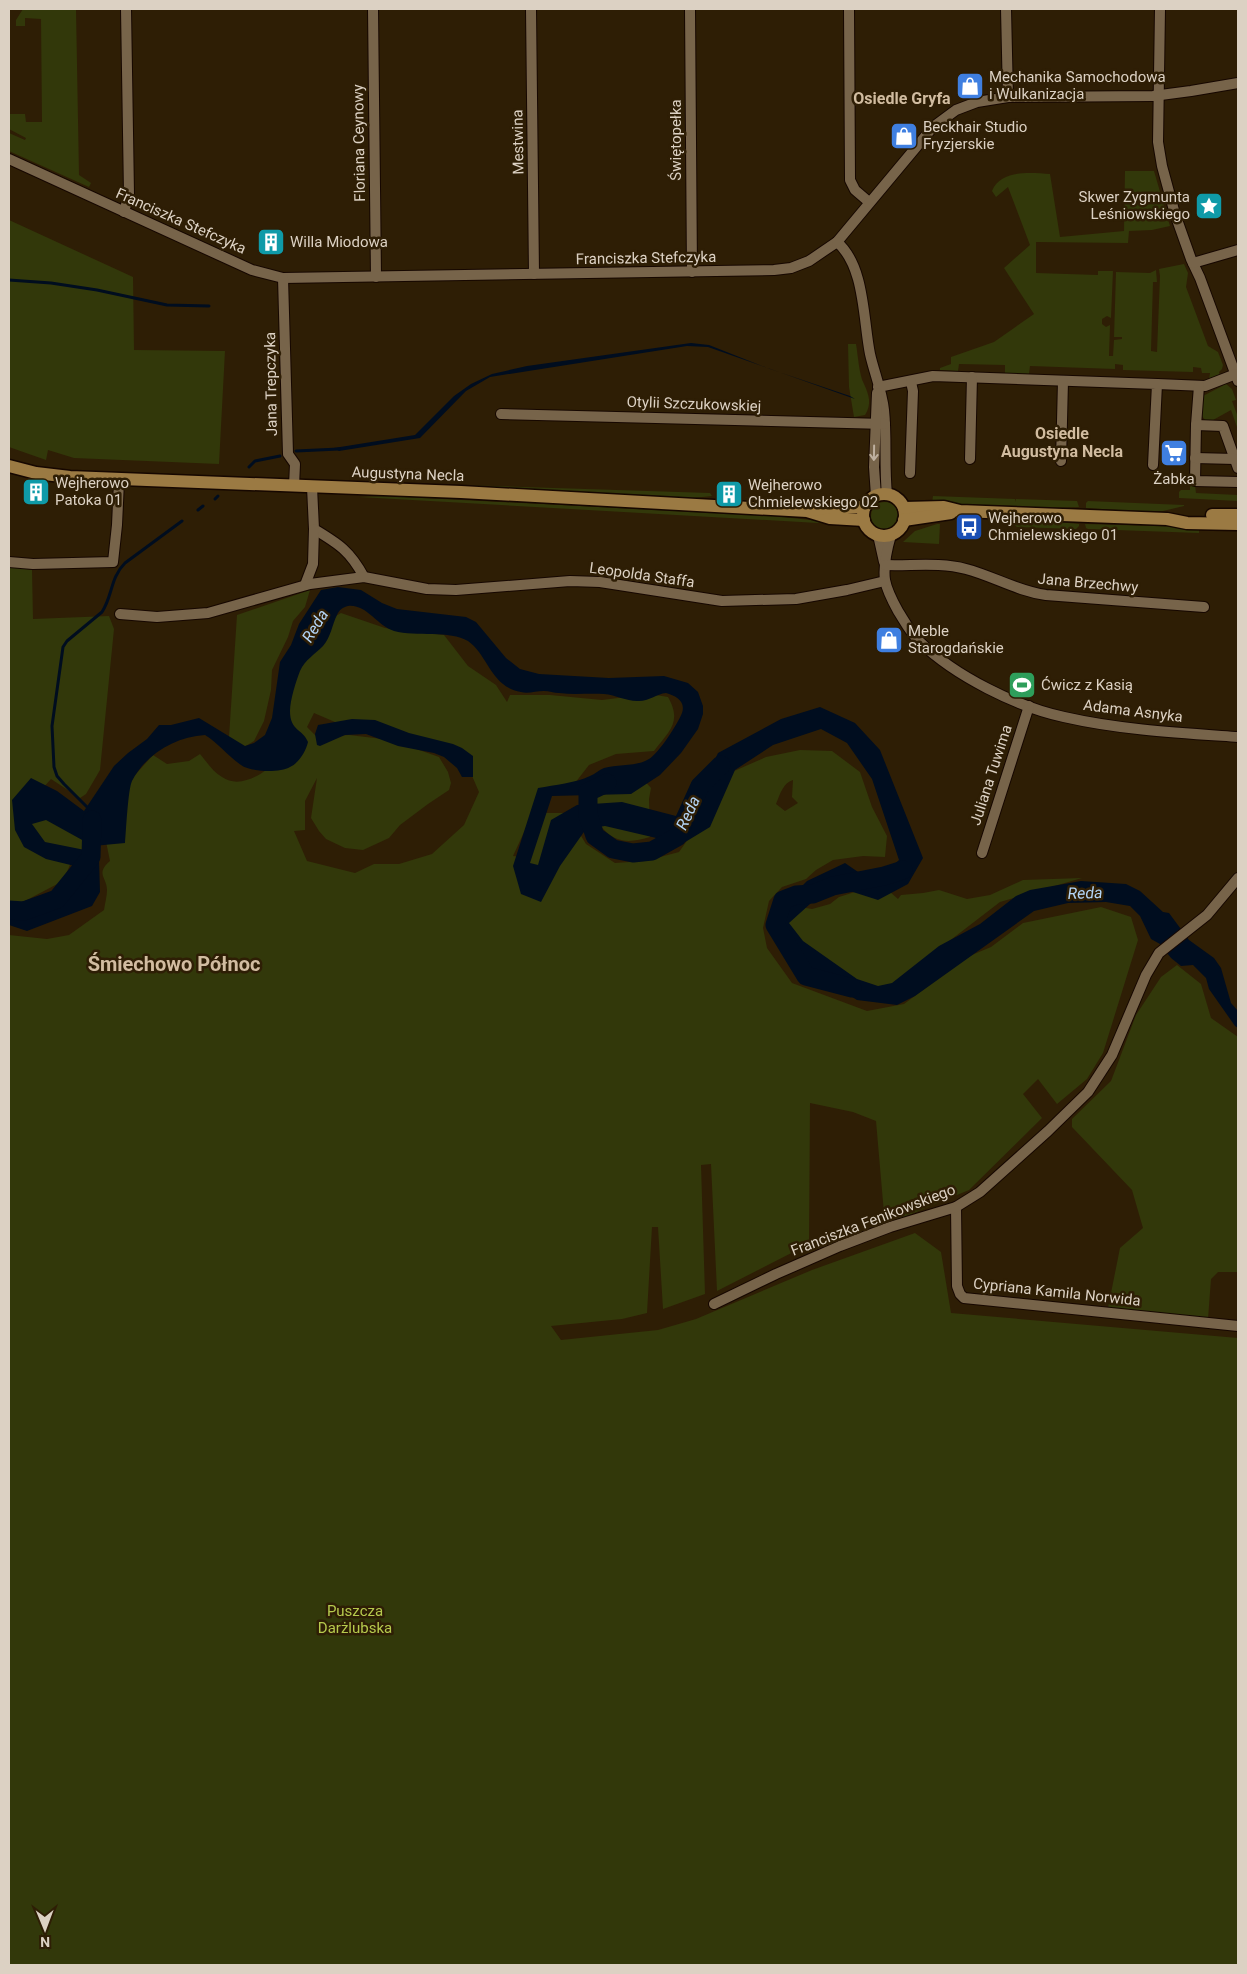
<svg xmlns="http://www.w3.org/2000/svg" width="1247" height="1974" font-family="Roboto,sans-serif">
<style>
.green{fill:#32380a;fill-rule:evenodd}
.water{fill:#000d1f}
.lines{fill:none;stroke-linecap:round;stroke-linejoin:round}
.stream{stroke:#000d1f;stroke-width:3}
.river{stroke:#000d1f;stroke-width:19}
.street-casing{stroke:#160700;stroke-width:12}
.secondary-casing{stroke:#160700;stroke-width:15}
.street{stroke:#77644a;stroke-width:10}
.secondary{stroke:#9b7a43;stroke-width:12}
.oneway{stroke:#beb09f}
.labels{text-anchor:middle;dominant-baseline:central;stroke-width:5;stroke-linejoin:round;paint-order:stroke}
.poi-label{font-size:15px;fill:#dcd1c3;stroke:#2e1e05;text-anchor:start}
.street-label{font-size:15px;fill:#dcd1c3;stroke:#2e1e05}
.park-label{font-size:15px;fill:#b6ca4d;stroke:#2e1e05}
.neighbourhood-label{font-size:16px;font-weight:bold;fill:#d1bca0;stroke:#2e1e05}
.water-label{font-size:16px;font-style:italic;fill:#b3d5f7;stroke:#2e1e05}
.district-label{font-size:20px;font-weight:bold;fill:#d1bca0;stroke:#2e1e05}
</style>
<rect width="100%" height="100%" fill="#2e1e05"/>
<g class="green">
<polygon points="23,9 76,9 79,175 91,183 89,187 9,151 9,133 25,140 26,138 9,129 10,114 25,114 26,122 42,122 41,19 25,18 25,26 16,26 16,20"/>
<path d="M 1125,171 L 1154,171 L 1170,226 L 1152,230 L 1129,231 L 1128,243 L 1036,242 L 1036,273 L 1098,275 L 1098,271 L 1113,271 L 1111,318 L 1107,316 L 1102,319 L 1102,324 L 1106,327 L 1110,325 L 1109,356 L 1113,356 L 1114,340 L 1122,339 L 1122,337 L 1114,337 L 1116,272 L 1150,273 L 1156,270 L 1157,282 L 1153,282 L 1151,351 L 1157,352 L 1160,276 L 1159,269 L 1184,264 L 1188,273 L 1186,287 L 1208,346 L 1218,352 L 1223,365 L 1222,369 L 1219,372 L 1220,376 L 1209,380 L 1210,373 L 1202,373 L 1201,368 L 1193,367 L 1193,372 L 1123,370 L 1123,365 L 1115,364 L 1115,369 L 1030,366 L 1029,374 L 1005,373 L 1005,365 L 959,364 L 958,371 L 940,370 L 940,368 L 951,364 L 951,357 L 994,342 L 1034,314 L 1004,268 L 1030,245 L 1008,187 L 996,197 L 992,191 C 1001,169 1031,173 1050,174 L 1060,237 L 1124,231 Z"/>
<polygon points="9,220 133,277 134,350 225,351 219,464 74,458 48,450 46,460 9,447"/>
<path d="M 848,344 L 856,344 C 858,355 859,375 864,384 C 869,395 872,404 865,415 L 854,417 L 849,387 Z"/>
<polygon points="1226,384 1232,389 1236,400 1232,401 1238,417 1238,430 1231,410 1213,420 1205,420 1202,416 1203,396"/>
<polygon points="463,485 710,493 712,496 684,499"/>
<polygon points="1190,485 1195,485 1196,493 1238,495 1238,501 1179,498 1179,492 1181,490 1190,490"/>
<polygon points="385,496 773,516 829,522 835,524 359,497"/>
<polygon points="933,496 1015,499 1015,502 1016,499 1077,501 1079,507 1052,508 932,503"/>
<polygon points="744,497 806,501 835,499 838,501 783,504"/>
<polygon points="1088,501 1184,505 1184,506 1163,511 1150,512 1086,508 1086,503"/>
<circle cx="885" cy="516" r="14"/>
<polygon points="1046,521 1079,524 1079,526 1076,529 1017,527 1013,524"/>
<polygon points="937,524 940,524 939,544 903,542 915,531"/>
<polygon points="1085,524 1192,527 1202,530 1199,530 1199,533 1088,529 1086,528"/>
<polygon points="9,566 32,570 33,619 109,616 114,629 100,770 86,794 80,798 51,779 41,790 81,828 84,855 72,860 63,881 23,902 9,902"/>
<polygon points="310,590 305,607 293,621 288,637 272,670 271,690 264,721 254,741 241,749 229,737 237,615"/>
<path d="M 341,613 L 385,628 L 444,635 L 468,666 L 496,685 L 507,702 L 510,695 L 550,695 L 602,700 L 650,694 L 668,697 C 682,722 670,730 654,751 L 616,754 L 589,765 L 575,783 L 543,791 L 513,856 L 523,857 L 546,813 L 567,813 L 586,844 L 615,863 L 645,861 L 679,852 L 696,828 L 732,772 L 766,757 L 800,750 L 832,751 L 860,772 L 872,807 L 887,836 L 885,857 L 863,856 L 833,860 L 816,870 L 806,879 L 782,887 L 769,901 L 763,928 L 767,948 L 792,983 L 867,1011 L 904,1004 L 967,957 L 991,947 L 1023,923 L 1101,907 L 1131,917 L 1138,940 L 1103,1053 L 1087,1079 L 1057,1104 L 1038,1079 L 1023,1094 L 1042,1118 L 969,1190 L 885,1225 L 876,1121 L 853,1112 L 810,1103 L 809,1244 L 717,1291 L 711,1164 L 701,1165 L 705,1294 L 663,1309 L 658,1227 L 652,1227 L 647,1313 L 622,1319 L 551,1326 L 561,1340 L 658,1330 L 696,1319 L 812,1270 L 915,1233 L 941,1252 L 951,1313 L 1238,1338 L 1238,1965 L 9,1965 L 9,935 L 47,939 L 69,935 L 104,910 C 105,903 107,896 107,890 C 107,877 95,874 110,861 L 103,827 L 108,805 L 153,755 L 167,764 L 189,761 L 200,754 C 206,761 213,772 222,777 C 236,787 254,779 266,770 L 292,681 L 327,621 ZM 314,713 L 335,722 L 380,726 L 466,762 L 479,792 L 464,825 L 432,854 L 399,864 L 374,864 L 355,873 L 307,861 L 294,831 L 305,830 L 305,801 L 317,778 L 311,818 L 319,831 L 326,839 L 345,848 L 363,850 L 389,838 L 400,825 L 428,804 L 449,790 L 451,783 L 448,772 L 439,757 L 391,740 L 349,735 L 317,737 L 307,727 ZM 793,780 L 792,797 L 798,803 L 785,811 L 776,804 C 780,794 783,783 793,780 Z"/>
<path d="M 640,776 L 651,788 L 649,799 L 650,837 C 631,843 614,844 601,826 C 599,823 595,819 594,816 C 591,807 595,793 598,785 Z"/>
<polygon points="1082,878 1000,902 896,982 871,992 858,990 787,929 788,915 800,907 812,909 830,904 839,897 858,891 889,891 898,899 901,895 923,893 939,890 967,899 990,895 1023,880"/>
<polygon points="1177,965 1201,984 1211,1018 1238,1037 1238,1272 1218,1272 1211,1279 1208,1319 1108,1308 1120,1248 1143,1228 1132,1190 1072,1127 1072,1119 1111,1081 1136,1015 1161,977"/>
</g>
<g class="water">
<polygon points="691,343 709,345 770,369 850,396 855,399 708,347 687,346 490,377 466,391 420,438 339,451 334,448 415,435 454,396 471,384 492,374 527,366"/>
<path d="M 338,587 L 361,590 L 382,603 L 397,609 L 466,617 L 476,622 L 506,658 L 520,669 L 539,674 L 609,678 L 664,676 L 688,683 L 698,692 L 703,706 L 703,714 L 698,729 L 681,753 L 660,775 L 631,794 L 552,796 L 530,863 L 538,865 L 551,820 L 577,805 L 622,802 L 676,816 L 697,797 L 718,753 L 781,719 L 820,707 L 855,723 L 880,750 L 923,858 L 908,884 L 878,900 L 831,885 L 789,923 L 803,941 L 857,979 L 878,986 L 892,983 L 939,946 L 980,924 L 1016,896 L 1030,890 L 1081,881 L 1126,884 L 1140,891 L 1163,912 L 1169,913 L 1189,940 L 1214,958 L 1221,968 L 1231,1003 L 1238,1011 L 1238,1028 L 1235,1026 L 1209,989 L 1206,978 L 1193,965 L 1181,966 L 1171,958 L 1160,944 L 1151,939 L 1140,916 L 1130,906 L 1106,902 L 1068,903 L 1034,911 L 915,996 L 897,1005 L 857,1000 L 815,974 L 776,941 L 774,914 L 807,881 L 845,863 L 874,883 L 899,860 L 872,779 L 847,743 L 821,729 L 773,745 L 735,770 L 710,827 L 682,844 L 605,826 L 586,829 L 560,866 L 541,902 L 521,894 L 513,866 L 538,788 C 555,785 575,783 590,776 C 595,774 599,770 604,768 C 618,764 636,767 649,759 C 659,753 677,725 682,713 C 686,701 676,696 666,693 C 656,694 648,702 637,701 C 626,701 616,695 604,694 C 589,693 574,695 559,693 C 554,693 549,691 544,691 C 536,691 528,694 521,692 C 491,687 488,655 468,641 C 450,630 416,637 394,631 C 377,626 367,604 348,606 C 343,607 339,610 337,615 C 332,625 331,637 323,646 C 315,654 305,660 300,671 C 296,681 290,700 290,711 C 290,731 303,729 308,742 C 306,751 299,763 290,767 C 280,773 250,772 241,765 C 228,756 218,743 205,735 C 175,737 146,754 132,781 C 128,789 126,832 125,843 L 93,846 L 46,820 L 32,824 L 45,842 L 90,851 L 99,859 L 100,892 L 92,906 L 27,931 L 9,925 L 9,905 L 29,900 L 60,899 L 84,879 L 83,868 L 46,859 L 24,847 L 15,830 L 12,800 L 31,778 L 57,791 L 84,811 L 114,766 L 128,753 L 147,739 L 159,725 L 171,725 L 199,718 L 245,746 L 254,743 L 265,735 L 272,718 L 280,662 L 291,645 L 299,624 L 321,590 Z"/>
<polygon points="352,719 375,720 409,733 453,744 462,748 473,756 473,777 462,777 457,768 444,757 434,753 398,746 366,734 345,735 320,746 317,745 315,734 318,725"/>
</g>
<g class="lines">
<g class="stream">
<polyline points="9,280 51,283 97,290 167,305 209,306"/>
<polyline points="296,451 339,449"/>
<polyline points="249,467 255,461 280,456"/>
<polyline points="215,499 218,496"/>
<polyline points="198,510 203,506"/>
<path d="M 90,810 L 64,784 L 57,776 L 54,767 L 52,726 L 63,647 L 67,641 L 102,612 C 113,595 110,578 125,563 L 182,521"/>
</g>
<g class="river">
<polyline points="607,783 588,792 588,815 595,836 613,849 633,853 652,851 677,837 700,786 721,765"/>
<polyline points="9,910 24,911 57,899 91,857 92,820"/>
<polyline points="852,988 806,976 775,925 783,900 796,895 813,894 833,886 884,876 903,870"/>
</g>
<g class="street-casing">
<g id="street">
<polyline points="373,9 376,277"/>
<polyline points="531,9 534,274"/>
<polyline points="690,9 692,272"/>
<polyline points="849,9 850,180 855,190 869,202"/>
<polyline points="1006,9 1008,97"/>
<polyline points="1160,9 1158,142 1162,166 1175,214 1191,259 1200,278 1238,381"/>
<polyline points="9,159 252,270 283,278 774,270 791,268 809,261 837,242 933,127 956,110 977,102 1008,97 1153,96 1191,91 1238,83"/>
<polyline points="124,212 129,194 126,9"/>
<path d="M 837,242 C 865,266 863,319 870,354 C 874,372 882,391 884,410 C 887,438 884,466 887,494"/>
<polyline points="1193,263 1238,250"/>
<polyline points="283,278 288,454 295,464 294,486"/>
<polyline points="1157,384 1205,386 1236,374"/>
<polyline points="1199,386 1196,425 1195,481 1238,482"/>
<polyline points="878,387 933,376 1157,384 1153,465"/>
<polyline points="501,414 885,424"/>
<polyline points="1196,425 1223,426 1238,468"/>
<polyline points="1195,458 1235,459"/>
<polyline points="970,459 972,377"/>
<polyline points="1061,461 1063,381"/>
<polyline points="910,473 913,391 911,382"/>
<path d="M 312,487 L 314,529 C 339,544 350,551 364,577"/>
<polyline points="876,496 874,467 877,393"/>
<polyline points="878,535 884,562"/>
<path d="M 891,535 C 887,549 883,566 885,580 C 887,591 893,602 898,611 C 905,622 911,634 920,642 C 955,676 1017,707 1064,717 C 1121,730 1180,733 1238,737"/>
<polyline points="9,562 33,564 113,562 117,525 119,481"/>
<path d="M 885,565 C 912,566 940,562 966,569 C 993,576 1017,591 1046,595 L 1204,607"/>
<polyline points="305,585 313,564 314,529"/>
<polyline points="120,614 157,617 208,613 310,584 364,577 427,589 456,590 570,581 600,582 722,601 796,599 847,590 885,581"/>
<polyline points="982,853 1029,706"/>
<polyline points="956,1207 957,1286 960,1294 964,1298 1238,1326"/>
<polyline points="714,1304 776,1274 840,1246 890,1227 956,1207 980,1192 1048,1131 1088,1092 1112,1055 1146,975 1159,953 1207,915 1238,878"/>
</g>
</g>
<g class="secondary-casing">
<g id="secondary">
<polyline points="9,466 36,473 70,477 461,492 807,511 830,518 864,520"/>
<circle cx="884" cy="515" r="21"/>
<polyline points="904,508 944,507 960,511 1167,519 1187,523 1238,524"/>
<polyline points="812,510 830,507 865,507"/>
<polyline points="1212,515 1238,515"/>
<polyline points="904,520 951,513"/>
</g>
</g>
<use href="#street" class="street"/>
<use href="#secondary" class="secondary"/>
</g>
<defs><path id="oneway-shaft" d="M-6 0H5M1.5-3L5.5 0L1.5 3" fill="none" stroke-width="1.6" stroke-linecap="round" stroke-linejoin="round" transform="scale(1.25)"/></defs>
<use class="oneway" href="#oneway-shaft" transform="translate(874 453) rotate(91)"/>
<defs>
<g id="shop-square" transform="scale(1.4375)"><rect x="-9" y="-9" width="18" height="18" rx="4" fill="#3f7fe0" stroke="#2e1e05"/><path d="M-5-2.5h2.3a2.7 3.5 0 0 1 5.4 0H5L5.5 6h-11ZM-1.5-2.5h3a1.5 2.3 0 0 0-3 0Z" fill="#fff"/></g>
<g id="sight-square" transform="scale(1.4375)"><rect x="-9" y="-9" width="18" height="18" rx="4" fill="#0f9aa8" stroke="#2e1e05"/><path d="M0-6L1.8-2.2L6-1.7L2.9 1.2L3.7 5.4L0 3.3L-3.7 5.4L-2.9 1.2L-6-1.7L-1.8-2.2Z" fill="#fff"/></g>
<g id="building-square" transform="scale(1.4375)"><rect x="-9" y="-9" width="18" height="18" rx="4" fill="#0f9aa8" stroke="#2e1e05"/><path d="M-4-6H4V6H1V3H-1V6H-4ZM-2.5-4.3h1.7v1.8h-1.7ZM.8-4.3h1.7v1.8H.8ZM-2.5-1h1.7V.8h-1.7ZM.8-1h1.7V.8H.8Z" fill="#fff"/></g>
<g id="supermarket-square" transform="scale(1.4375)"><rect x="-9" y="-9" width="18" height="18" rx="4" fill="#3f7fe0" stroke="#2e1e05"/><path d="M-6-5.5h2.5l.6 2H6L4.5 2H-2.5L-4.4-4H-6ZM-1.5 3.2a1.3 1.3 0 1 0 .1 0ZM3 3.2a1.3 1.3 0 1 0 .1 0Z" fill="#fff"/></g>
<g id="bus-square" transform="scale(1.4375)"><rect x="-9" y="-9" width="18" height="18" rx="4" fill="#1a4fb4" stroke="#2e1e05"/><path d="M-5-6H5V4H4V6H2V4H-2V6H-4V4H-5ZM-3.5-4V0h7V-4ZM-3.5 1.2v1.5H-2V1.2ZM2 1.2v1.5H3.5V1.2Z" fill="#fff"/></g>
<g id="stadium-square" transform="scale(1.4375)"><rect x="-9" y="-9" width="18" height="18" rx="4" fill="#2e9e5b" stroke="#2e1e05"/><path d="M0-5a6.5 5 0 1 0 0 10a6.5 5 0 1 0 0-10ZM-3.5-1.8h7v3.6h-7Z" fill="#fff"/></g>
</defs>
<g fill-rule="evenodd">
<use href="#shop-square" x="970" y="86"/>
<use href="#shop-square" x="904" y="136"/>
<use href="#sight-square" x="1209" y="206"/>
<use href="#building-square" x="271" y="242"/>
<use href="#supermarket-square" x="1174" y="453"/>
<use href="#building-square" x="36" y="492"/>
<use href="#building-square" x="729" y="494"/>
<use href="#bus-square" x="969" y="527"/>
<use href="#shop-square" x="889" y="640"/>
<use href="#stadium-square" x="1022" y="685"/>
</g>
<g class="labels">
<g class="poi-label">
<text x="989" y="77">Mechanika Samochodowa<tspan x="989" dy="17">i Wulkanizacja</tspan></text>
<text x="923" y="127">Beckhair Studio<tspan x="923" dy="17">Fryzjerskie</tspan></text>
<text x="1190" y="197" text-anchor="end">Skwer Zygmunta<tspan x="1190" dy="17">Leśniowskiego</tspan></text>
<text x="290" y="242">Willa Miodowa</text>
<text x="1174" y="479" text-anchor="middle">Żabka</text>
<text x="55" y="483">Wejherowo<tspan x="55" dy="17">Patoka 01</tspan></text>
<text x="748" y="485">Wejherowo<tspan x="748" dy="17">Chmielewskiego 02</tspan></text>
<text x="988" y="518">Wejherowo<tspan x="988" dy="17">Chmielewskiego 01</tspan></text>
<text x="908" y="631">Meble<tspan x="908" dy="17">Starogdańskie</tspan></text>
<text x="1041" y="685">Ćwicz z Kasią</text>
</g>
<g class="street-label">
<text transform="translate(676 140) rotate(-90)">Świętopełka</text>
<text transform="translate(518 142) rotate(-91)">Mestwina</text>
<text transform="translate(359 143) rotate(-91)">Floriana Ceynowy</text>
<text transform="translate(181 221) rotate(24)">Franciszka Stefczyka</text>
<text transform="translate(646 258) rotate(-1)">Franciszka Stefczyka</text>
<text transform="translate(271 384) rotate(-91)">Jana Trepczyka</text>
<text transform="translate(694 404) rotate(2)">Otylii Szczukowskiej</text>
<text transform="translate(408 474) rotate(2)">Augustyna Necla</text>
<text transform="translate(642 575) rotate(8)">Leopolda Staffa</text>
<text transform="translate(1088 583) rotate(5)">Jana Brzechwy</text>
<text transform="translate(1133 711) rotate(7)">Adama Asnyka</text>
<text transform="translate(991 775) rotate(-72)">Juliana Tuwima</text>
<text transform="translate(873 1220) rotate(-21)">Franciszka Fenikowskiego</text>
<text transform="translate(1057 1292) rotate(6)">Cypriana Kamila Norwida</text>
</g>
<g class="park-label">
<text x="355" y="1611">Puszcza<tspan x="355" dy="17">Darżlubska</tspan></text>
</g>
<g class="neighbourhood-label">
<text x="902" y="98">Osiedle Gryfa</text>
<text x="1062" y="433">Osiedle<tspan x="1062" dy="18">Augustyna Necla</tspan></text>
</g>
<g class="water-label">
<text transform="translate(315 626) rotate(-59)">Reda</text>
<text transform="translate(688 813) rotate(-65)">Reda</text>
<text transform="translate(1085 893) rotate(-2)">Reda</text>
</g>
<g class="district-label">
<text x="174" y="964">Śmiechowo Północ</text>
</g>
</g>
<rect width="1247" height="1974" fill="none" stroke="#dcd1c3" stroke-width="20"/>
<g transform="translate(45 1929) rotate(179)" stroke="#2e1e05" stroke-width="4" paint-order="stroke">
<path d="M0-4L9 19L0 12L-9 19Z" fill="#dcd1c3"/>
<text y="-8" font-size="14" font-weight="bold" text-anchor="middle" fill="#dcd1c3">N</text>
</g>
</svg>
